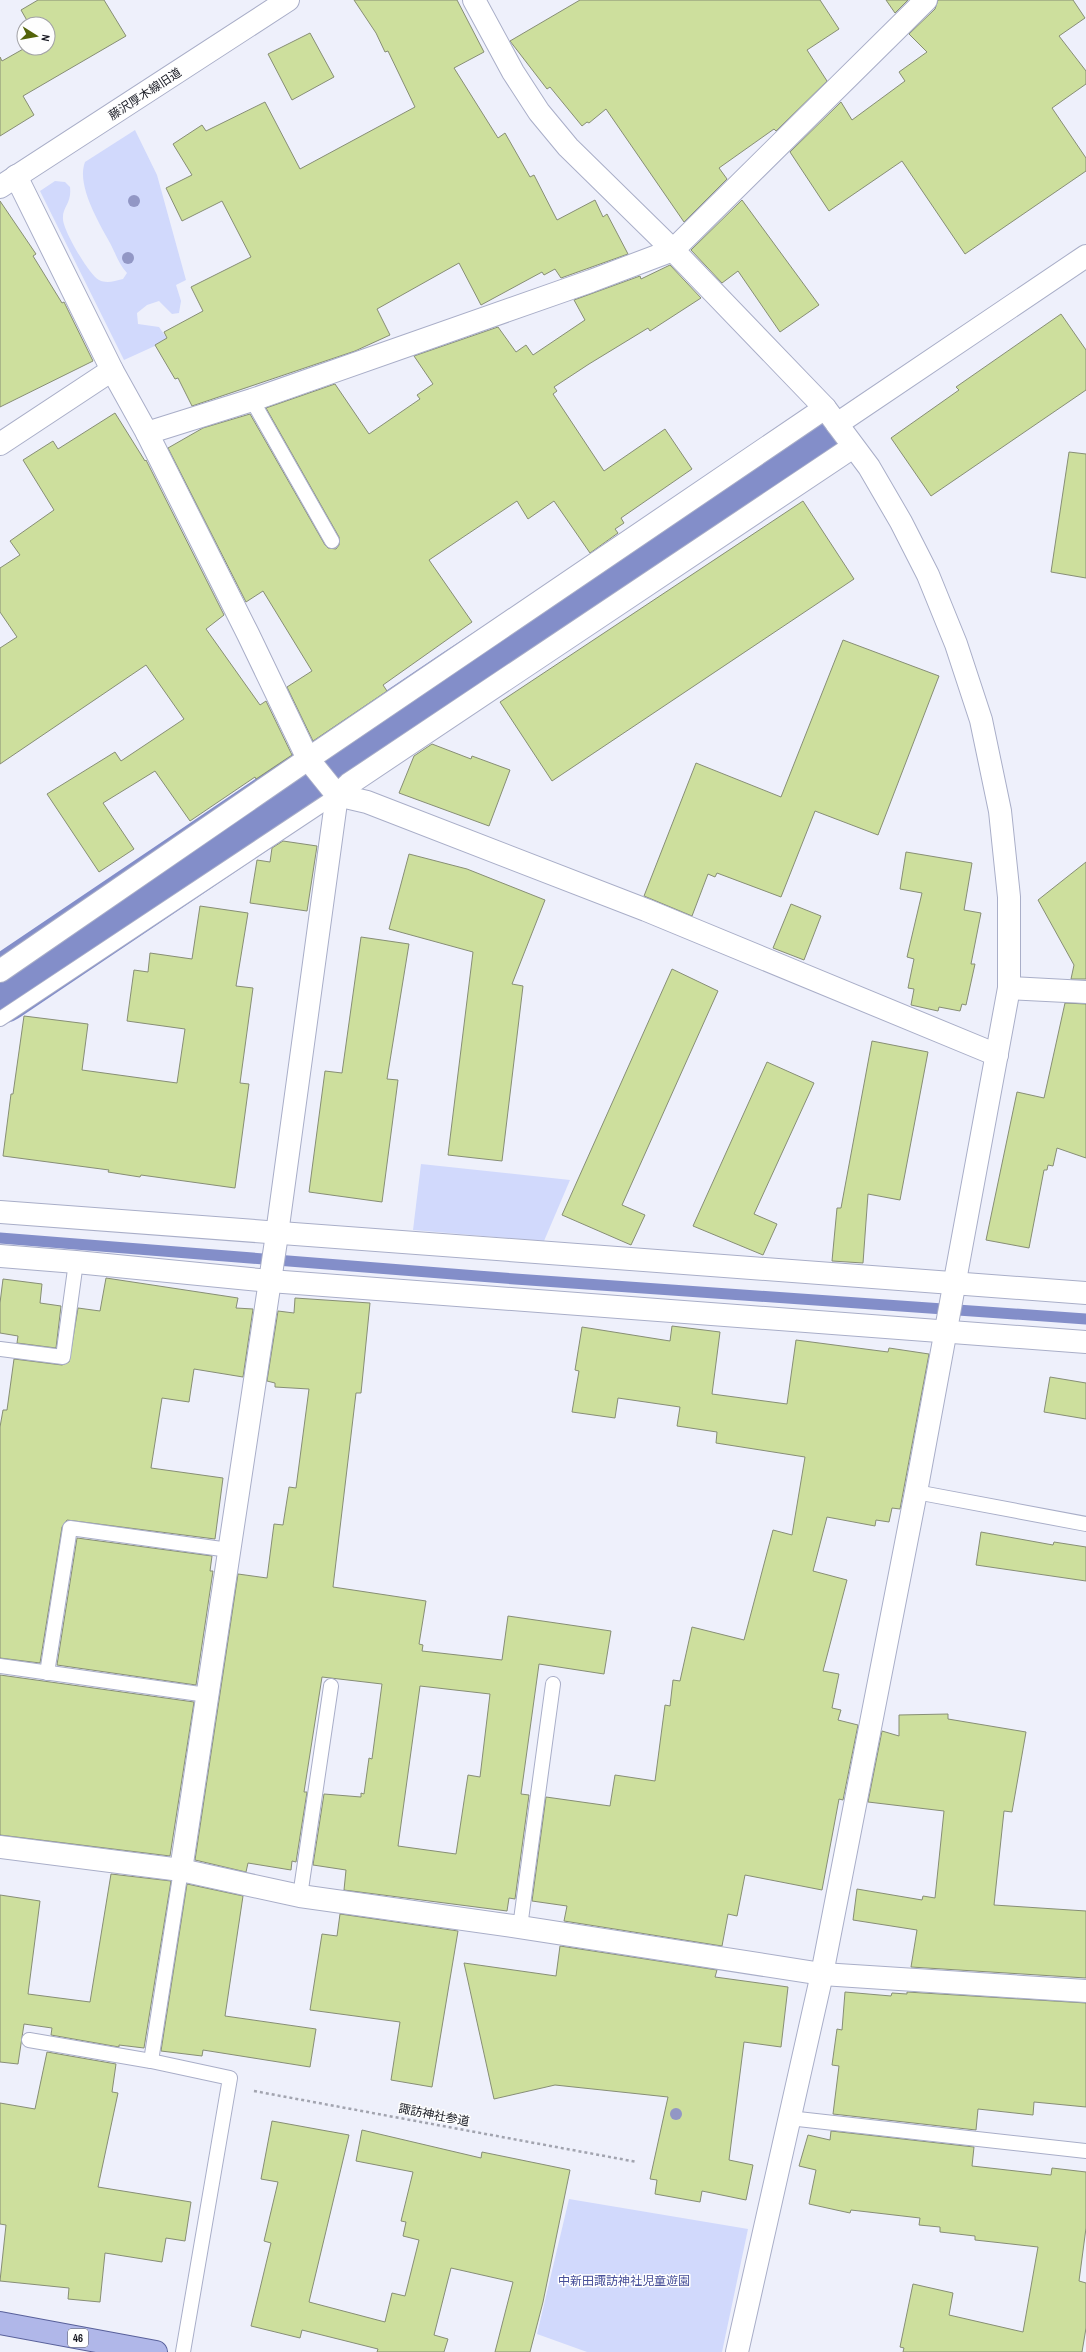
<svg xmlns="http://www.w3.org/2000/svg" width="1086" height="2352" font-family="'Archivo Narrow','Noto Sans JP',sans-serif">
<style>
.green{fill:#d1d9fc}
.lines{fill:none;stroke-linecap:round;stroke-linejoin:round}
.stream{stroke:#838ec9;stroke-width:11}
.river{stroke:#838ec9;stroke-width:66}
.building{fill:#cddf9d;stroke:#878e75;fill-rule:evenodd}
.lane-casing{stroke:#a9aec8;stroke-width:16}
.street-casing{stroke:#a9aec8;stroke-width:24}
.secondary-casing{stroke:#a9aec8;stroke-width:24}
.primary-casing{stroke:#58609a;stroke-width:24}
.path{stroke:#a2a4af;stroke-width:2.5;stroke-dasharray:3 3;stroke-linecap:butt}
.lane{stroke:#fff;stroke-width:14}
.street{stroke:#fff;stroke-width:22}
.secondary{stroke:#fff;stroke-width:22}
.primary{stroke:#b0b7e9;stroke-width:22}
.tree{fill:#9297c5}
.labels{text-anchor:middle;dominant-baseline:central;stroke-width:3;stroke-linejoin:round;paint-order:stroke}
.shield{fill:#fefefe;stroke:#5c5e64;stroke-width:1}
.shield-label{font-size:11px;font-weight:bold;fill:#171922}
.street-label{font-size:12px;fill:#171922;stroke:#fefefe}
.park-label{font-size:12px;fill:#474f99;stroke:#fefefe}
</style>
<rect width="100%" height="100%" fill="#eef0fb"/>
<g class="green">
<path d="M 135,130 L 157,175 L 186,280 L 176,285 L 181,301 L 179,313 L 172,314 L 159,301 L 147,305 L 137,313 L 138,324 L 159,327 L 168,340 L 124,360 L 40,191 L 55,181 L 65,182 L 70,187 C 72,204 62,207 63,219 C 63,230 89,275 99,280 C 107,284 114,281 123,279 L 127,273 C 118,263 116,254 110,243 C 99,223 76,185 85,162 Z"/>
<polygon points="421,1164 570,1180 544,1241 413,1230"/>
<polygon points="569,2199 748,2229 722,2352 587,2352 537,2334"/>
</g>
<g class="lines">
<polyline class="stream" points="0,1238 515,1279 1086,1319"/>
<polyline class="river" points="0,991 461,680 669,544 812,444"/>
</g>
<g class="building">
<polygon points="38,0 104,0 126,36 23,96 34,115 0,136 0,57 2,61 25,48 48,48 48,24 29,24 21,10"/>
<polygon points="354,0 457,0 484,52 454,68 498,138 505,133 530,177 534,175 557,220 595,200 603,217 607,214 628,254 561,278 555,269 544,275 542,272 481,305 459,263 377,309 390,335 355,351 192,406 178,378 175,379 155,345 167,338 164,332 203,311 191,287 251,257 222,201 182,221 166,188 192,175 173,144 202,125 206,131 265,102 300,169 415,107 388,51 385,52 376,33"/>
<polygon points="580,0 820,0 839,29 807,50 827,81 776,131 774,129 719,168 727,179 684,222 606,109 589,123 587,122 582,126 550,87 547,89 510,41"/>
<polygon points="886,0 908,0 895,13"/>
<polygon points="938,0 1073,0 1085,18 1059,36 1086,71 1086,84 1052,108 1086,158 1086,171 965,254 902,161 829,211 790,152 841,102 852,120 905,81 899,72 927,52 909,34 935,9"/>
<polygon points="310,33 334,77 292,100 268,54"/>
<polygon points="742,200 819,305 780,332 738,271 722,283 691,250"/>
<polygon points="0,201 36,254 33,256 62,303 64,302 93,361 0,407"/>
<polygon points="670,265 701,298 650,331 648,328 589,364 554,387 557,391 553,394 604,471 665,429 692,469 621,518 624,523 615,529 618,533 590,553 554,501 528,519 517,501 429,560 472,622 383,685 387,691 313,741 287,687 312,671 263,591 246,602 168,448 203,428 250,414 325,545 328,548 336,549 339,545 339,537 266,408 335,384 369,434 420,399 417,395 433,384 414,356 498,327 516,352 526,345 533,355 585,320 574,300 640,276 641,279"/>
<polygon points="1061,314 1086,350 1086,390 931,496 891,438 959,390 956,387"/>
<polygon points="115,413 145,461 146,460 224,615 206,629 260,705 266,701 292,755 256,779 255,777 190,821 155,771 103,803 134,849 99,872 47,794 115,752 121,761 184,719 146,665 0,764 0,648 17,637 0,612 0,568 20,555 10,541 54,510 23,460 53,441 58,449"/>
<polygon points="1069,452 1086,454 1086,578 1051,572"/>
<polygon points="803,501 854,579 552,781 500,702"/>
<polygon points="843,640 939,676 878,835 815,811 781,897 717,873 715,877 708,874 692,916 644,896 696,763 781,797"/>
<polygon points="432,744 471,759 472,756 510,770 489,826 399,793 414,756"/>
<polygon points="283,841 317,846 307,911 250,903 257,860 270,862 272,848"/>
<polygon points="906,852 972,863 964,910 981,913 971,964 975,964 966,1005 962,1004 960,1011 939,1007 938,1011 911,1005 914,989 908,988 914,959 907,957 922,893 900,889"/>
<polygon points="409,854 467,869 545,900 512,984 523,986 502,1161 448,1155 473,952 389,929"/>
<polygon points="1086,862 1086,979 1071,979 1074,965 1038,900"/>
<polygon points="791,904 821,916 804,960 773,948"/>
<polygon points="200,906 248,913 236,986 253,988 240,1083 249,1084 235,1188 141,1175 140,1177 108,1172 109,1170 3,1156 11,1094 13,1094 24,1016 88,1024 82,1070 177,1083 185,1029 127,1021 134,970 148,972 150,953 192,959"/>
<polygon points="361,937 409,944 387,1079 398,1080 382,1202 309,1192 325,1071 342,1073"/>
<polygon points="672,969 718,991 622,1205 645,1215 631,1245 562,1215"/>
<polygon points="1065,1003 1086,1004 1086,1158 1057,1148 1053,1166 1048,1165 1047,1170 1044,1170 1029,1248 986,1240 1017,1092 1044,1098"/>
<polygon points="872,1041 928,1052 900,1200 868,1194 863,1263 832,1261 837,1208 841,1208"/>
<polygon points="767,1062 814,1083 754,1214 777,1224 763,1255 693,1226"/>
<polygon points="106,1278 238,1298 236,1308 253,1309 243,1377 194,1369 189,1402 162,1398 151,1468 223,1478 215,1539 67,1520 62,1527 40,1663 0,1658 0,1427 3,1410 7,1410 14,1359 62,1365 69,1362 78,1308 100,1311"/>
<polygon points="3,1279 42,1284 40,1303 61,1306 56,1348 17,1343 18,1336 0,1333 0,1303"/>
<path d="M 295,1298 L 370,1303 L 361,1393 L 356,1393 L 333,1587 L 426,1601 L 419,1644 L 423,1645 L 422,1651 L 502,1660 L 508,1616 L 611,1631 L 604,1674 L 539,1664 L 521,1794 L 529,1795 L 515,1899 L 509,1898 L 507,1911 L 344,1890 L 346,1870 L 313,1865 L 324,1794 L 361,1797 L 361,1793 L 364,1794 L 369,1758 L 372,1759 L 382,1684 L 322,1677 L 304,1792 L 307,1792 L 296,1862 L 292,1861 L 291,1870 L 248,1863 L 246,1872 L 195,1860 L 238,1574 L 267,1578 L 274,1524 L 283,1525 L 289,1487 L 296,1488 L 309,1389 L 275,1387 L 275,1383 L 267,1381 L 278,1311 L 294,1313 ZM 420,1686 L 490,1694 L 480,1777 L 468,1775 L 456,1854 L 398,1846 Z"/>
<polygon points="672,1326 720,1332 712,1394 787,1404 796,1340 888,1352 889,1348 929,1354 900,1509 892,1508 889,1522 876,1520 875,1526 827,1517 813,1571 847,1580 823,1671 839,1674 832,1708 841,1710 838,1720 858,1725 843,1800 839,1799 822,1890 745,1875 737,1916 728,1914 722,1946 564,1921 567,1906 532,1901 546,1797 610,1806 615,1775 655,1781 665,1705 670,1706 673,1680 680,1681 692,1627 744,1640 773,1530 792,1535 805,1457 716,1443 717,1432 677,1426 680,1407 618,1398 615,1418 572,1412 579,1371 575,1370 582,1327 670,1341"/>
<polygon points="1050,1377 1086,1383 1086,1419 1044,1412"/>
<polygon points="981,1532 1053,1545 1054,1542 1086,1547 1086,1581 976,1565"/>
<polygon points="77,1538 212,1556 210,1571 213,1571 196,1685 57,1665"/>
<polygon points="0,1675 194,1702 170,1856 0,1835"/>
<polygon points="948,1714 948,1719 1026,1732 1012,1812 1004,1811 994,1905 1086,1911 1086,1978 911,1967 917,1930 853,1920 857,1889 922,1900 923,1896 935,1898 944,1811 868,1802 882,1731 899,1736 899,1715"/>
<polygon points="111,1874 171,1881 144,2048 119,2045 119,2047 51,2035 52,2028 24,2024 18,2064 0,2062 0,1895 40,1901 28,1994 90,2002"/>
<polygon points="187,1884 243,1896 225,2016 316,2029 310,2067 203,2050 202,2056 161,2051"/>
<polygon points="340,1914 458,1931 432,2087 391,2080 400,2022 310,2010 322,1934 337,1936"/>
<polygon points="560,1946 717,1970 715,1977 788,1987 781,2047 744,2042 729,2160 753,2165 746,2200 702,2191 700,2202 655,2194 657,2180 650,2179 668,2097 555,2085 494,2099 464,1963 556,1976"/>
<polygon points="845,1992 891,1996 892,1993 907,1994 907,1992 1086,2003 1086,2107 1034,2102 1033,2115 978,2109 976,2130 833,2114 839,2066 832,2065 837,2029 842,2030"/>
<polygon points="47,2052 116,2064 112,2092 118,2093 98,2187 191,2202 185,2241 166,2238 162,2262 105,2253 100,2302 68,2299 69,2288 0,2281 6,2225 0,2224 0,2103 35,2109"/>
<polygon points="272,2121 349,2135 309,2302 385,2322 392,2293 405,2296 419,2240 403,2236 406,2222 401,2221 413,2172 356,2161 362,2130 481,2158 482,2152 570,2170 543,2302 530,2352 495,2352 513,2282 451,2268 434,2335 448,2339 444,2352 377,2352 378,2349 302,2330 300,2338 251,2326 271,2243 264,2241 278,2182 261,2179"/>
<polygon points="831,2131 974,2147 972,2166 1051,2175 1052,2168 1086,2172 1086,2228 1079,2281 1086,2283 1086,2328 1082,2352 903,2352 904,2348 900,2347 913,2284 953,2293 949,2315 1023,2332 1038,2247 975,2240 975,2236 940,2232 940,2227 919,2225 920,2218 851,2210 850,2213 809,2204 816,2170 799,2166 808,2135 830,2140"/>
</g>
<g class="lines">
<g class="lane-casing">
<g id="lane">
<polyline points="252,400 332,541"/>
<polyline points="0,1019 337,795"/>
<polyline points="0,1349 63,1357 76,1262"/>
<polyline points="916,1492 1086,1524"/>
<polyline points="0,1666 207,1695"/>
<polyline points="47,1673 70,1528 229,1550"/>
<polyline points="181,1870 151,2061 230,2078 183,2352"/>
<polyline points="300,1896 331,1686"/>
<polyline points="520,1927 553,1684"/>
<polyline points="29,2040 151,2061"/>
<polyline points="789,2118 1086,2151"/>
</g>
</g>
<g class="street-casing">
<g id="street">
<polyline points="474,0 513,72 539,112 568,147 673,250 825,408 869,467 901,522 928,575 956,644 981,720 1000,811 1009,897 1009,988 916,1492 822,1974 737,2352"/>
<polyline points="16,176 112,370 147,433 248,634 308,759 337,795 276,1241 181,1870"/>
<polyline points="837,424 1086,256"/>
<polyline points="147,433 252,400 591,281 673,250 926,0"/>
<polyline points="0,444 112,370"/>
<polyline points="337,795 367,802 646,910 997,1055"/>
<polyline points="337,795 349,784 853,447"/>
<polyline points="0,971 308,759 825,408"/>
<polyline points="1009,988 1086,992"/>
<polyline points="0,1212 1086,1293"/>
<polyline points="0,1256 76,1262 270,1281 1086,1342"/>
<polyline points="0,1847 181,1870 300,1896 513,1926 822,1974 1086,1991"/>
</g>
</g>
<g class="secondary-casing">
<polyline id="secondary" points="0,187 288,0"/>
</g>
<g class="primary-casing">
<polyline id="primary" points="0,2323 156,2352"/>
</g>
<polyline class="path" points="254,2091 637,2162"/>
<use href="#lane" class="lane"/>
<use href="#street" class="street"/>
<use href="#secondary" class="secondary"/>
<use href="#primary" class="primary"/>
</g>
<g class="tree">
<circle cx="134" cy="201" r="6"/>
<circle cx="128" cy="258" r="6"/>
<circle cx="676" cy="2114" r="6"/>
</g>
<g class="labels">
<rect class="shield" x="68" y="2329" width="20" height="18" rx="3"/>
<g class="shield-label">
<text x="78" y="2338">46</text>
</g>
<g class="street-label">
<text transform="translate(145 94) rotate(-33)">藤沢厚木線旧道</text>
<text transform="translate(434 2115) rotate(11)">諏訪神社参道</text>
</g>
<g class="park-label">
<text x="624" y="2281">中新田諏訪神社児童遊園</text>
</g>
</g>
<g transform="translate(36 36) rotate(101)"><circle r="19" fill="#fefefe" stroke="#a2a2a6"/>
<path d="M0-3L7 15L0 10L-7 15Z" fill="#536309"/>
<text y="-6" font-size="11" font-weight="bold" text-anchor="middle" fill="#171922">N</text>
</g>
</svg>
